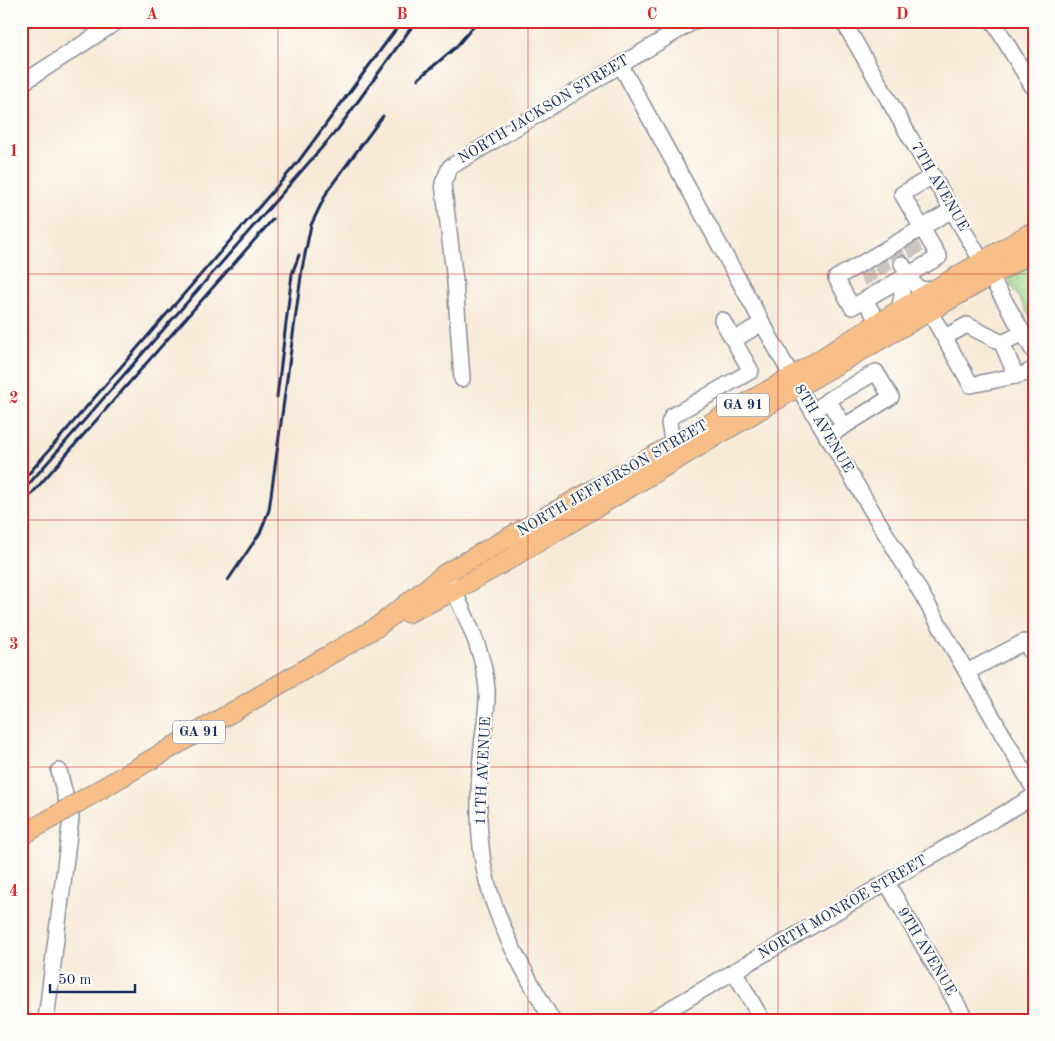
<svg xmlns="http://www.w3.org/2000/svg" width="1055" height="1041" font-family="'Old Standard TT',serif">
<style>
.grass{fill:url(#grass-dots);stroke:#5d8474}
.lines{fill:none;stroke-linecap:round;stroke-linejoin:round}
.minor-tunnel{stroke:#cbc5bf;stroke-width:15;stroke-dasharray:15 8;stroke-linecap:butt}
.minor-casing{stroke:#898c9a;stroke-width:18}
.major-casing{stroke:#898c9a;stroke-width:21}
.minor{stroke:#fff;stroke-width:15}
.major{stroke:#f7be87;stroke-width:19}
.rail{stroke:#1b2f5e;stroke-width:3}
.major-bridge-casing{stroke:#898c9a;stroke-width:21;stroke-linecap:butt}
.major-bridge{stroke:#f7be87;stroke-width:19}
.grid{fill:none;stroke:#d62828;stroke-width:1;stroke-opacity:0.55}
.labels{text-anchor:middle;dominant-baseline:central;stroke-width:4.5;stroke-linejoin:round;paint-order:stroke}
.shield{fill:#fdfcf7;stroke:#5f6c8c;stroke-width:1}
.shield-label{font-size:14px;font-weight:bold;fill:#1b2f5e}
.street-label{font-size:15px;fill:#1b2f5e;stroke:#fdfcf7}
.neatline{fill:none;stroke:#d62828;stroke-width:2}
.grid-label{font-size:16px;text-anchor:middle;font-weight:bold;fill:#d62828}
</style>
<defs>
<pattern id="grass-dots" width="8" height="8" patternUnits="userSpaceOnUse" patternTransform="scale(1.25)"><rect width="8" height="8" fill="#9fd98b"/><path d="M2 2h.1M6 6h.1" fill="none" stroke="#88bb7a" stroke-width="1.8" stroke-linecap="round"/></pattern>
</defs>
<rect width="100%" height="100%" fill="#fdfcf7"/>
<filter id="ink" filterUnits="userSpaceOnUse"><feTurbulence type="fractalNoise" baseFrequency=".02" numOctaves="2"/><feDisplacementMap in="SourceGraphic" scale="10" xChannelSelector="R" yChannelSelector="G"/><feConvolveMatrix kernelMatrix="1 2 1 2 8 2 1 2 1" color-interpolation-filters="sRGB"/></filter>
<filter id="wash" filterUnits="userSpaceOnUse"><feTurbulence type="fractalNoise" baseFrequency=".0096" numOctaves="4" result="noise"/><feDisplacementMap in="SourceGraphic" scale="20" xChannelSelector="R" yChannelSelector="G"/><feGaussianBlur stdDeviation="1.12" result="paint"/><feColorMatrix in="noise" values="0 0 0 0 0 0 0 0 0 0 0 0 0 0 0 0 0 1.4 0 .05"/><feComposite in="paint" operator="in"/></filter>
<g filter="url(#wash)">
<rect width="100%" height="100%" fill="#f7ead7"/>
<polygon class="grass" points="1034,263 1034,324 1008,279"/>
</g>
<g filter="url(#ink)">
<g class="lines">
<g class="minor-tunnel">
<polyline points="911,244 917,255"/>
<polyline points="896,253 902,264"/>
<polyline points="880,262 886,273"/>
<polyline points="865,271 872,282"/>
</g>
<g class="minor-casing">
<g id="minor">
<polyline points="843,21 1034,352"/>
<polyline points="993,21 1034,89"/>
<polyline points="621,66 792,377 917,586 1034,789"/>
<polyline points="21,84 118,21"/>
<path d="M 933,176 L 902,194 L 939,257 L 852,307 L 836,278 C 875,256 913,233 952,210"/>
<polyline points="902,264 914,284 921,290 934,289"/>
<polyline points="865,300 878,322"/>
<path d="M 897,311 C 903,300 903,293 899,280"/>
<polyline points="930,312 971,385 1024,374 1034,369"/>
<polyline points="945,337 967,325 1002,343 1023,333"/>
<polyline points="734,340 762,323"/>
<polyline points="1002,343 1016,376"/>
<polyline points="462,379 455,281 443,183 450,167 694,21"/>
<polyline points="828,400 844,426"/>
<polyline points="813,412 828,400 876,372 891,397 827,437"/>
<polyline points="673,445 669,423 672,416 751,371 722,320"/>
<path d="M 450,582 C 465,616 484,651 487,689 C 488,709 484,727 482,746 C 478,785 477,829 484,868 C 495,923 524,971 552,1020"/>
<polyline points="967,672 1024,642 1034,656"/>
<polyline points="887,883 966,1020"/>
<polyline points="734,971 762,1020"/>
<polyline points="46,1020 71,818 59,771"/>
<polyline points="651,1020 1034,796"/>
</g>
</g>
<g class="major-casing">
<g id="major">
<polyline points="408,613 454,591 503,563 798,387 1034,251"/>
<polyline points="377,627 446,573 792,377 871,327 1034,231"/>
</g>
</g>
<use href="#minor" class="minor"/>
<use href="#major" class="major"/>
<g class="rail">
<polyline points="418,79 456,47 478,21"/>
<polyline points="277,397 292,274 299,255"/>
<polyline points="25,478 298,162 402,21"/>
<polyline points="21,493 338,129 416,21"/>
<polyline points="21,506 273,219"/>
<polyline points="228,580 260,533 269,510 302,269 311,225 328,190 383,116"/>
</g>
<g class="major-bridge-casing">
<polyline id="major-bridge" points="21,836 377,627"/>
</g>
<use href="#major-bridge" class="major-bridge"/>
</g>
</g>
<path class="grid" d="M 278,21 L 278,1020M 528,21 L 528,1020M 778,21 L 778,1020M 21,274 L 1034,274M 21,520 L 1034,520M 21,767 L 1034,767"/>
<g class="labels">
<g class="shield">
<rect x="717" y="393.5" width="52" height="23" rx="4"/>
<rect x="173" y="720.5" width="52" height="23" rx="4"/>
</g>
<g class="shield-label">
<text x="743" y="405">GA 91</text>
<text x="199" y="732">GA 91</text>
</g>
<g class="street-label">
<text transform="translate(544 110) rotate(-31)">NORTH JACKSON STREET</text>
<text transform="translate(939 187) rotate(60)">7TH AVENUE</text>
<text transform="translate(823 429) rotate(59)">8TH AVENUE</text>
<text transform="translate(613 479) rotate(-30)">NORTH JEFFERSON STREET</text>
<text transform="translate(484 771) rotate(-87)">11TH AVENUE</text>
<text transform="translate(843 908) rotate(-30)">NORTH MONROE STREET</text>
<text transform="translate(926 952) rotate(59)">9TH AVENUE</text>
</g>
</g>
<rect width="1055" height="1041" fill="none" stroke="#fdfcf7" stroke-width="55"/>
<path d="M50 984v8h85v-8" fill="none" stroke="#1b2f5e" stroke-width="2.5"/>
<text x="58" y="984" font-size="15" fill="#1b2f5e" stroke="#fdfcf7" stroke-width="4" paint-order="stroke">50 m</text>
<rect x="28" y="28" width="1000" height="986" class="neatline"/>
<g class="grid-label">
<text x="152" y="19">A</text>
<text x="402" y="19">B</text>
<text x="652" y="19">C</text>
<text x="902" y="19">D</text>
<text x="14" y="156">1</text>
<text x="14" y="403">2</text>
<text x="14" y="649">3</text>
<text x="14" y="896">4</text>
</g>
</svg>
